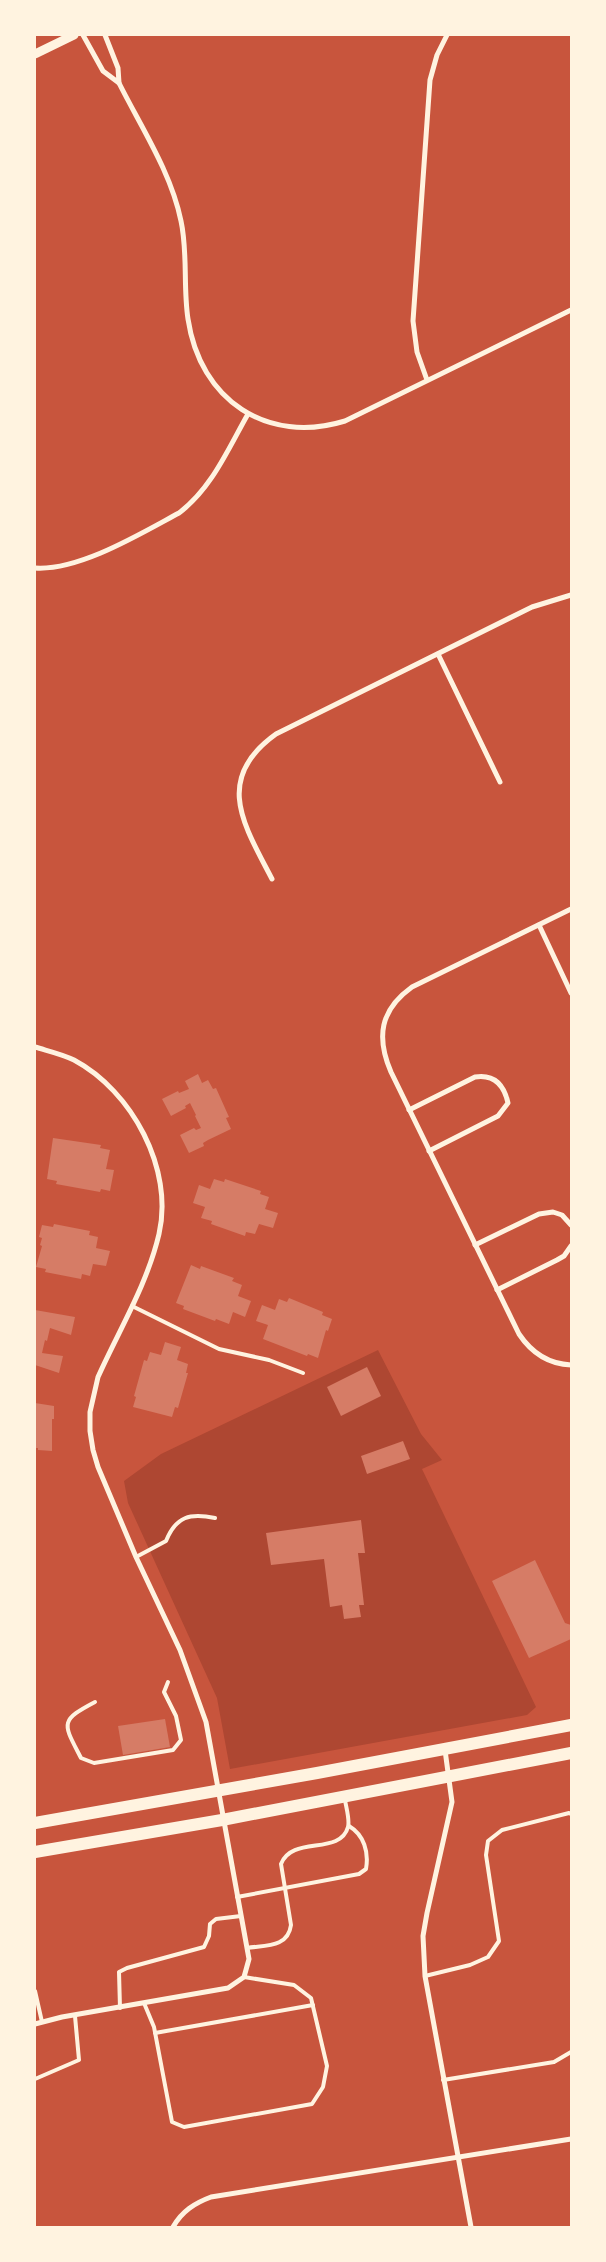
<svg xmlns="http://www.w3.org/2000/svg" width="606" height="2262" font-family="Overpass,sans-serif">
<rect width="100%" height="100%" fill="#c8553d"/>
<path fill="#ae4732" d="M378,1350l43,84 21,26 -20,9 114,238 -9,8 -297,54 -13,-71 -89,-195 -4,-22 37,-27z"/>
<g fill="#d67c66">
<path d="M198,1074l4,9 6,-3 5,9 3,-1 13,29 -3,1 5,11 -23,11 -5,3 1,3 -15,7 -9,-18 14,-7 2,2 5,-2 -6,-12 1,-1 -6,-12 -5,3 1,2 -15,8 -9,-17 16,-8 1,2 10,-4 -4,-8z"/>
<path d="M53,1138l48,7 -1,3 10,2 -4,19 8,1 -4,21 -9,-2 -1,3 -44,-8 1,-3 -10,-2z"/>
<path d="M214,1179l10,3 1,-3 36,12 -1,3 9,3 -4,12 13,4 -5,15 -14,-4 -4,10 -9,-2 -1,4 -34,-12 1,-3 -11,-3 4,-11 -12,-4 6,-18 11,4z"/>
<path d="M54,1224l36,7 -1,4 9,2 -2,11 14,3 -4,15 -13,-2 -3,12 -8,-2 -1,5 -36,-7 1,-3 -10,-2 6,-21 -2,-1 2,-7 -3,-1 3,-12 11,2z"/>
<path d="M191,1265l9,4 1,-3 33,12 -2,3 10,4 -4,11 13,5 -6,16 -12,-5 -4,12 -13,-5 -1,2 -32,-12 1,-3 -8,-3z"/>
<path d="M289,1298l34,14 -1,3 10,4 -4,12 -2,-1 -8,28 -10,-4 -1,2 -44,-17 5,-14 -12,-4 6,-16 13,5 4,-11 8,3z"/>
<path d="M35,1310l40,7 -4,18 -21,-7 -3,13 -2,-1 -3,13 21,3 -4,17 -24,-8z"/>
<path d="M165,1342l16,5 -4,13 11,4 -2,9h2l-10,35 -3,-1 -3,10 -39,-10 3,-10 -2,-1 10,-36 3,1 3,-9 11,3z"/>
<path d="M367,1367l14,29 -40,20 -14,-29z"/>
<path d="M35,1403l19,3v13h-2v32l-14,-1v-2h-3z"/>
<path d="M403,1441l7,18 -43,15 -6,-18z"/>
<path d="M361,1520l4,33h-7l6,52h-5l2,12 -17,2 -2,-14 -12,2 -6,-48 -53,6 -5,-32z"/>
<path d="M535,1560l30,63 6,2v14l-42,19 -37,-77z"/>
<path d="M165,1719l5,28 -47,8 -5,-29z"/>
</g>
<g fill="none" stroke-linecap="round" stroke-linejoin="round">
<g stroke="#fff3e0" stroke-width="4">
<path d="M132,1306l87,43 50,11 34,13"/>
<path d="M136,1557l30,-16c10,-25 24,-28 49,-23"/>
<path d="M95,1702c-36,19 -32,21 -14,56l13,5 79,-13 8,-10 -5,-24 -12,-24 4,-10"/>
<path d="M237,1897l122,-23 7,-5c3,-17 -2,-34 -17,-43"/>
<path d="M247,1948c18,-3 41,0 44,-23l-10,-61c11,-29 59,-8 67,-37 2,-7 -2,-20 -3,-27"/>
<path d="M425,1976l45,-11 18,-8 11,-16 -13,-86 2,-14 14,-11 67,-17 2,1"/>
<path d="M35,1991l7,31"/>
<path d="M144,2003l10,24 18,95 12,5 128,-23 11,-17 4,-21 -16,-68 -17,-13 -50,-8"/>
<path d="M120,2008l-1,-36 8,-4 77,-21 5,-11 1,-12 6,-5 25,-3"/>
<path d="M155,2033l158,-28"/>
<path d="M35,2079l44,-19 -4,-44"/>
<path d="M443,2080l111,-18 17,-10"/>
</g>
<g stroke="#fff3e0" stroke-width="5">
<path d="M83,35l20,36 16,12 -1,-15 -13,-33"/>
<path d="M119,83c22,44 52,89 62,138 7,32 2,66 7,98 12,81 79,126 157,102l226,-111"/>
<path d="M427,380l-10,-28 -4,-31 17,-241 7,-25 10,-20"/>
<path d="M35,568c44,3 105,-34 144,-55 33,-25 49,-64 69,-99"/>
<path d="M438,654l62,128"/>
<path d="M272,879c-28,-54 -59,-100 4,-145l256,-127 39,-12"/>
<path d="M571,909l-159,78c-32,23 -36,50 -21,85l128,262c12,18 29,30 52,31"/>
<path d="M539,925l32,68"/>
<path d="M35,1047c13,4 27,7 39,13 58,31 100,109 85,174 -12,51 -40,96 -61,143l-8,35v19l3,19 5,17 38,90 44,93 26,72 43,237 -5,18 -16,11 -166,29 -27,7"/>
<path d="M409,1110l66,-33c19,-3 29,8 33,26l-10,13 -69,35"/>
<path d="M475,1245l64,-31 14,-2 9,3 9,10"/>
<path d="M497,1290l60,-30 7,-4 7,-10"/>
<path d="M445,1750l7,52 -25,111 -4,23 2,40 46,251"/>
<path d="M173,2227c9,-16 22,-24 38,-30l360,-58"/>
</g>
<path stroke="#fff3e0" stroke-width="9" d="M35,54l39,-19"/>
<g stroke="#fff3e0" stroke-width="12">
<path d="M35,1823l282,-50 254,-48"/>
<path d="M35,1852l187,-32 349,-67"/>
</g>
</g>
<rect width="606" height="2262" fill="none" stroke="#fff3e0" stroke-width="72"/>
</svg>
